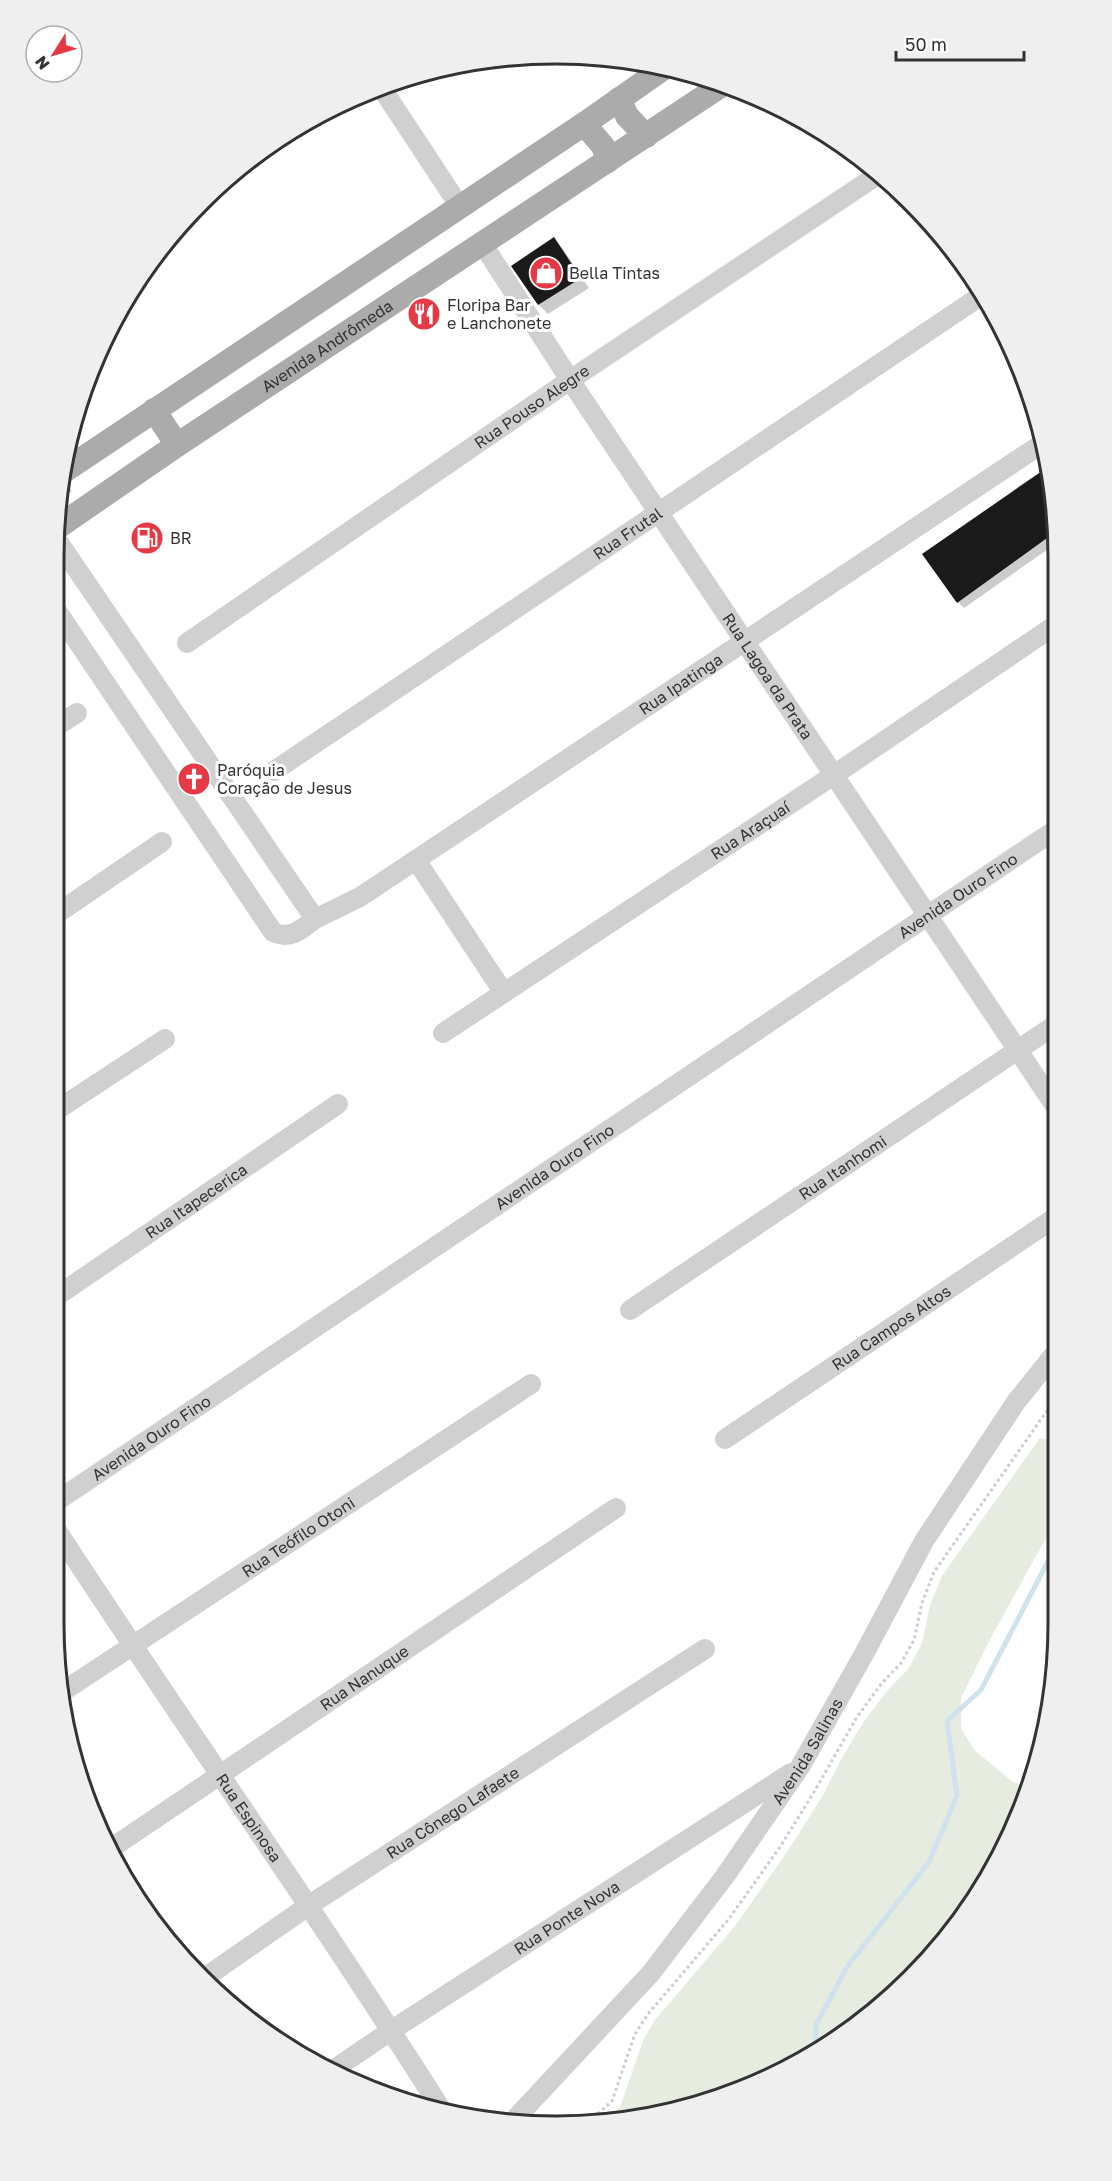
<svg xmlns="http://www.w3.org/2000/svg" width="1112" height="2181" font-family="'Golos Text',sans-serif">
<rect width="100%" height="100%" fill="#fff"/>
<path fill="#e6ecdf" d="M1040,1438l16,4 1,76 -70,127 -26,53v30l13,22 39,32 16,5 -23,60 -95,133 -133,95 -157,48 -19,-1 18,-15 24,-69 11,-18 80,-94 52,-74 35,-55 21,-41 21,-35 25,-32 20,-21 13,-25 8,-38 12,-29z"/>
<g fill="#0003">
<path d="M554,239l9,10 26,39 -41,26 -9,-9 -26,-38z"/>
<path d="M1048,467l6,24v54l-90,63 -6,-6 41,-99 16,-14z"/>
</g>
<g fill="none" stroke-linecap="round" stroke-linejoin="round">
<path stroke="#cfe2ee" stroke-width="5" d="M815,2049l1,-24 31,-58 82,-105 28,-66 -10,-75 34,-31 76,-146"/>
</g>
<g fill="#1a1a1a">
<path d="M554,237l27,41 -43,27 -27,-39z"/>
<path d="M1048,467l6,24v42l-97,70 -35,-49z"/>
</g>
<g fill="none" stroke-linecap="round" stroke-linejoin="round">
<g stroke="#cdcdcd" stroke-width="3" stroke-dasharray="3 3" stroke-linecap="butt">
<path d="M59,499l12,-9"/>
<path d="M589,2122l23,-21 23,-67 13,-20 80,-94 52,-73 34,-55 43,-75 25,-34 19,-20 13,-23 8,-37 12,-31 122,-174"/>
</g>
<g stroke="#d0d0d0" stroke-width="20">
<path d="M381,87l79,120"/>
<path id="s1" d="M482,243l88,137 485,726"/>
<path d="M55,608l218,324c17,8 28,-2 42,-13l-260,-382"/>
<path id="s2" d="M187,643l383,-263 309,-206"/>
<path d="M55,727l22,-14"/>
<path id="s3" d="M274,771l708,-476"/>
<path d="M416,860l88,133"/>
<path d="M55,915l107,-73"/>
<path id="s4" d="M315,919l45,-22 683,-454"/>
<path id="s5" d="M443,1033l391,-258 220,-149"/>
<path d="M54,1112l111,-73"/>
<path id="s6" d="M54,1298l284,-194"/>
<path id="s7" d="M630,1310l425,-285"/>
<path id="s8" d="M725,1439l331,-222"/>
<path id="s9" d="M54,1503l1001,-673"/>
<path id="s10" d="M54,1526c128,197 264,388 389,586"/>
<path id="s11" d="M65,1690l466,-306"/>
<path id="s12" d="M113,1847l503,-339"/>
<path id="s13" d="M203,1979l105,-73 397,-257"/>
<path id="s14" d="M333,2070l59,-40 399,-257"/>
<path id="s15" d="M515,2119l136,-146 74,-97 75,-109 64,-113 60,-113 92,-139 40,-50"/>
</g>
<g stroke="#ababab" stroke-width="24">
<path d="M619,99l8,17 19,20"/>
<path d="M584,124l19,22 5,15"/>
<path d="M154,410l23,35"/>
<path d="M64,471l520,-347 80,-56"/>
<path id="s16" d="M55,529l122,-84 545,-360"/>
</g>
</g>
<defs>
<g id="shop-disc" transform="scale(1.725)"><circle r="9.5" fill="#e63946" stroke="#fff"/><path d="M-5-2.5h2.3a2.7 3.5 0 0 1 5.4 0H5L5.5 6h-11ZM-1.5-2.5h3a1.5 2.3 0 0 0-3 0Z" fill="#fff"/></g>
<g id="restaurant-disc" transform="scale(1.725)"><circle r="9.5" fill="#e63946" stroke="#fff"/><path d="M-5-6h1v4h1v-4h1v4h1v-4h1v5L-1.5 .5V6h-2V.5L-5-1ZM5-6V6H3V1.5H1.5Q1.5-4 5-6Z" fill="#fff"/></g>
<g id="fuel-disc" transform="scale(1.725)"><circle r="9.5" fill="#e63946" stroke="#fff"/><path d="M-5.5-6h7V0h2V4h1.3V-2.5L3-4.5l.8-.8L6-3V5H2.5V1h-1V6h-7ZM-4.2-4.7v3.2H.2V-4.7Z" fill="#fff"/></g>
<g id="church-disc" transform="scale(1.725)"><circle r="9.5" fill="#e63946" stroke="#fff"/><path d="M-1.2-6h2.4v3.5h3.3v2.4h-3.3V6h-2.4V-.1h-3.3v-2.4h3.3Z" fill="#fff"/></g>
</defs>
<g fill-rule="evenodd">
<use href="#shop-disc" x="546" y="273"/>
<use href="#restaurant-disc" x="424" y="314"/>
<use href="#fuel-disc" x="147" y="538"/>
<use href="#church-disc" x="194" y="779"/>
</g>
<g text-anchor="middle" dominant-baseline="central" stroke-width="6" stroke-linejoin="round" paint-order="stroke">
<g font-size="16" fill="#333" stroke="#fff" text-anchor="start">
<text x="569" y="273">Bella Tintas</text>
<text x="447" y="305">Floripa Bar<tspan x="447" dy="18">e Lanchonete</tspan></text>
<text x="170" y="538">BR</text>
<text x="217" y="770">Paróquia<tspan x="217" dy="18">Coração de Jesus</tspan></text>
</g>
<g font-size="16" fill="#333" stroke="#fff">
<text stroke="none"><textPath href="#s16" startOffset="328">Avenida Andrômeda</textPath></text>
<text stroke="none"><textPath href="#s2" startOffset="418">Rua Pouso Alegre</textPath></text>
<text stroke="none"><textPath href="#s3" startOffset="426">Rua Frutal</textPath></text>
<text stroke="none"><textPath href="#s1" startOffset="519">Rua Lagoa da Prata</textPath></text>
<text stroke="none"><textPath href="#s4" startOffset="435">Rua Ipatinga</textPath></text>
<text stroke="none"><textPath href="#s5" startOffset="368">Rua Araçuaí</textPath></text>
<text stroke="none"><textPath href="#s9" startOffset="1089">Avenida Ouro Fino</textPath></text>
<text stroke="none"><textPath href="#s9" startOffset="603">Avenida Ouro Fino</textPath></text>
<text stroke="none"><textPath href="#s7" startOffset="256">Rua Itanhomi</textPath></text>
<text stroke="none"><textPath href="#s6" startOffset="172">Rua Itapecerica</textPath></text>
<text stroke="none"><textPath href="#s8" startOffset="200">Rua Campos Altos</textPath></text>
<text stroke="none"><textPath href="#s9" startOffset="117">Avenida Ouro Fino</textPath></text>
<text stroke="none"><textPath href="#s11" startOffset="279">Rua Teófilo Otoni</textPath></text>
<text stroke="none"><textPath href="#s12" startOffset="303">Rua Nanuque</textPath></text>
<text stroke="none"><textPath href="#s15" startOffset="471">Avenida Salinas</textPath></text>
<text stroke="none"><textPath href="#s13" startOffset="300">Rua Cônego Lafaete</textPath></text>
<text stroke="none"><textPath href="#s10" startOffset="351">Rua Espinosa</textPath></text>
<text stroke="none"><textPath href="#s14" startOffset="279">Rua Ponte Nova</textPath></text>
</g>
</g>
<path d="M0 0H1112V2181H0ZM556 64H556A492 492 0 0 1 1048 556V1624A492 492 0 0 1 556 2116H556A492 492 0 0 1 64 1624V556A492 492 0 0 1 556 64Z" fill="#efefef" fill-rule="evenodd"/>
<path fill="none" stroke="#333" stroke-width="3" d="M556 64H556A492 492 0 0 1 1048 556V1624A492 492 0 0 1 556 2116H556A492 492 0 0 1 64 1624V556A492 492 0 0 1 556 64Z"/>
<g transform="translate(54 54) rotate(233)"><circle r="28" fill="#ffffff" stroke="#adadad" stroke-width="1.5"/>
<path d="M0-4.5L10 22L0 15L-10 22Z" fill="#e63946"/>
<text y="-9" font-size="16" font-weight="bold" text-anchor="middle" fill="#333333">N</text>
</g>
<path d="M896 51v9h128v-9" fill="none" stroke="#333333" stroke-width="3"/>
<text x="905" y="51" font-size="18" fill="#333333" stroke="#ffffff" stroke-width="4.5" paint-order="stroke">50 m</text>
</svg>
